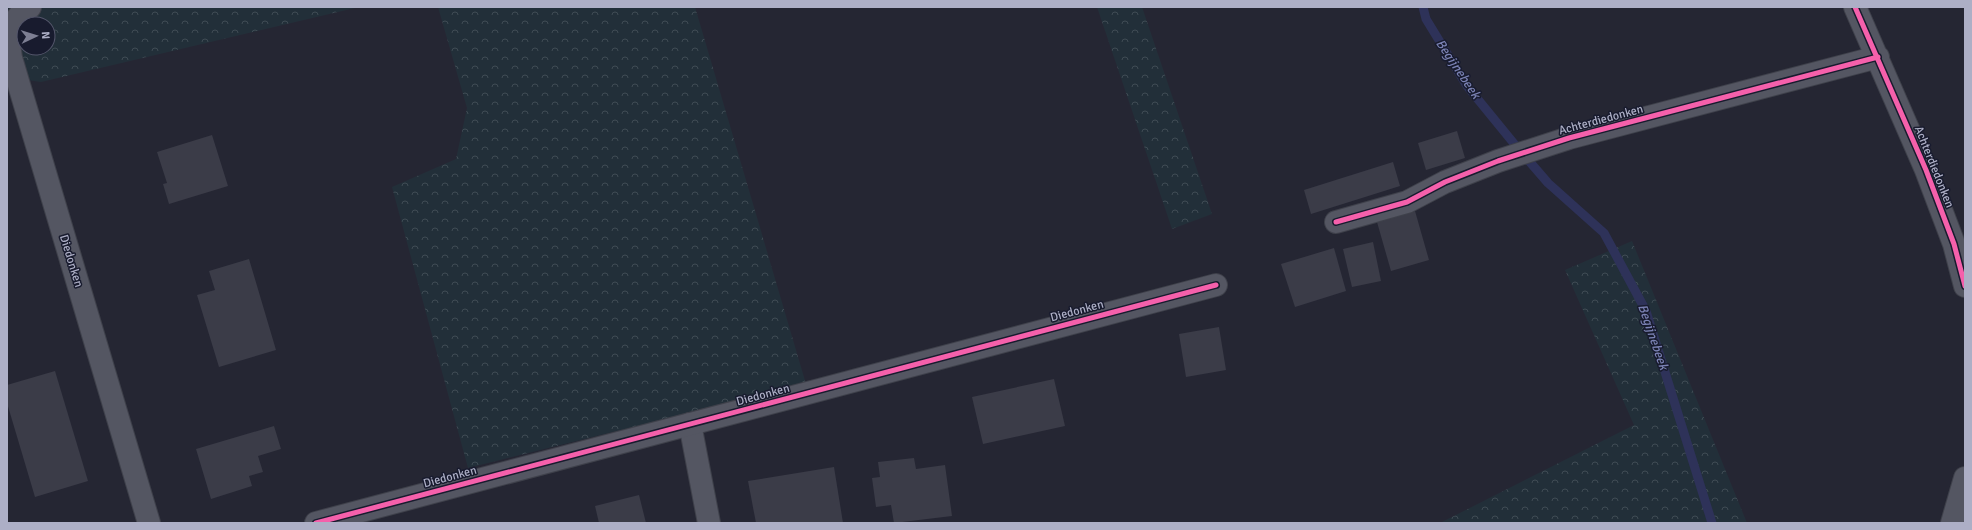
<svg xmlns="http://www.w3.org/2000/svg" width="1972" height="530" font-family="Signika,sans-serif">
<defs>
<pattern id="forest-crowns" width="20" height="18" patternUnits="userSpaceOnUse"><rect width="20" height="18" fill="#222f39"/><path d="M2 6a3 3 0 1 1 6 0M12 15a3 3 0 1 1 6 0" fill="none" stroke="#3f4b54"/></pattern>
</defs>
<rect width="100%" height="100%" fill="#252633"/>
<g fill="url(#forest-crowns)" fill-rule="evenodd">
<path d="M7,7h352l-318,75 -34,-5zM24,24h24v24h-24z"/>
<path d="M438,7h257l111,377 -338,84 -76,-281 64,-28 11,-51z"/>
<path d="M1097,7h45l70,207 -40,15z"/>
<path d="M1632,241l115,282h-307l194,-98 -69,-155z"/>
</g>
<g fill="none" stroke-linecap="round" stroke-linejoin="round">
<g stroke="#2e3259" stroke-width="9">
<path d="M1423,7l3,12 41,67 49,60"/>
<path d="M1529,161l19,22 56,50 42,78 66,212"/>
</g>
</g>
<g fill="#3b3c48">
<path d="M1457,131l8,27 -39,12 -8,-27z"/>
<path d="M212,135l16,51 -59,18 -6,-20 4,-1 -10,-31z"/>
<path d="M1393,162l7,24 -89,28 -7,-24z"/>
<path d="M1415,211l14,49 -38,11 -14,-49z"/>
<path d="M1373,242l8,39 -29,6 -9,-38z"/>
<path d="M1334,248l12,43 -51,16 -14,-43z"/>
<path d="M249,259l27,91 -57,17 -22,-72 18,-5 -6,-19z"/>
<path d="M1219,327l7,43 -40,7 -7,-43z"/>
<path d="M55,371l33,110 -53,16 -28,-94v-18z"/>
<path d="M1054,379l11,47 -82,18 -11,-47z"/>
<path d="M274,426l7,23 -23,7 5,16 -14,4 3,10 -41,13 -15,-50z"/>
<path d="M914,458l2,11 29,-4 7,51 -58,7 -3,-18 -15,2 -4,-29 8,-1 -2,-15z"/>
<path d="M834,467l9,56h-87l-8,-42z"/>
<path d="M639,495l7,28h-47l-4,-17z"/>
</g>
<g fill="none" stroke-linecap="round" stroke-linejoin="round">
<g stroke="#3f414b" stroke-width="24">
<g id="street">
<path d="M30,7l-7,4 -16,19 4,28 138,465"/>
<path d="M1855,7l71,163 28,74 11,42"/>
<path d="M1336,222l71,-20 38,-20 53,-21 71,-23 309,-81"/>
<path d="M690,424l19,99"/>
<path d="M316,523l900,-238"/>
<path d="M1952,523l13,-45"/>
</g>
</g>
<use href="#street" stroke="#545662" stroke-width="22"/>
<g stroke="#181b2e" stroke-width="8">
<g id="cycleway">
<path d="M1855,7l71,163 28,74 11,42"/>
<path d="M1336,222l71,-20 38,-20 53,-21 71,-23 309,-81"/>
<path d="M316,523l900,-238"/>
</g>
</g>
<use href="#cycleway" stroke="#f560ab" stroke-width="5"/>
</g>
<g text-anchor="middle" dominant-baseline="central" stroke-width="3" stroke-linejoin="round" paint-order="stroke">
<g font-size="12" fill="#adafc6" stroke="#181b2e">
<text transform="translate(1601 120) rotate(-15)">Achterdiedonken</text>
<text transform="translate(1934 167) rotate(68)">Achterdiedonken</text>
<text transform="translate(71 261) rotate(73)">Diedonken</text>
<text transform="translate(1077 311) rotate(-15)">Diedonken</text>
<text transform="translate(763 395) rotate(-15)">Diedonken</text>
<text transform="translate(450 477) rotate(-15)">Diedonken</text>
</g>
<g font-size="13" font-style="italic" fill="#7b82b4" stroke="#181b2e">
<text transform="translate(1458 69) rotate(56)">Begijnebeek</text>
<text transform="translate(1653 337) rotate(71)">Begijnebeek</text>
</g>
</g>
<rect width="1972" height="530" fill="none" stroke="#adafc6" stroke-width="16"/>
<g transform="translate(36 36) rotate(86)"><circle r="19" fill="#181b2e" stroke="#54566b"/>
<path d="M0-3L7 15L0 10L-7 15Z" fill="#7d7f93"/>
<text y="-6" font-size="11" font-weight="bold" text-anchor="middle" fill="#adafc6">N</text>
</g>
</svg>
